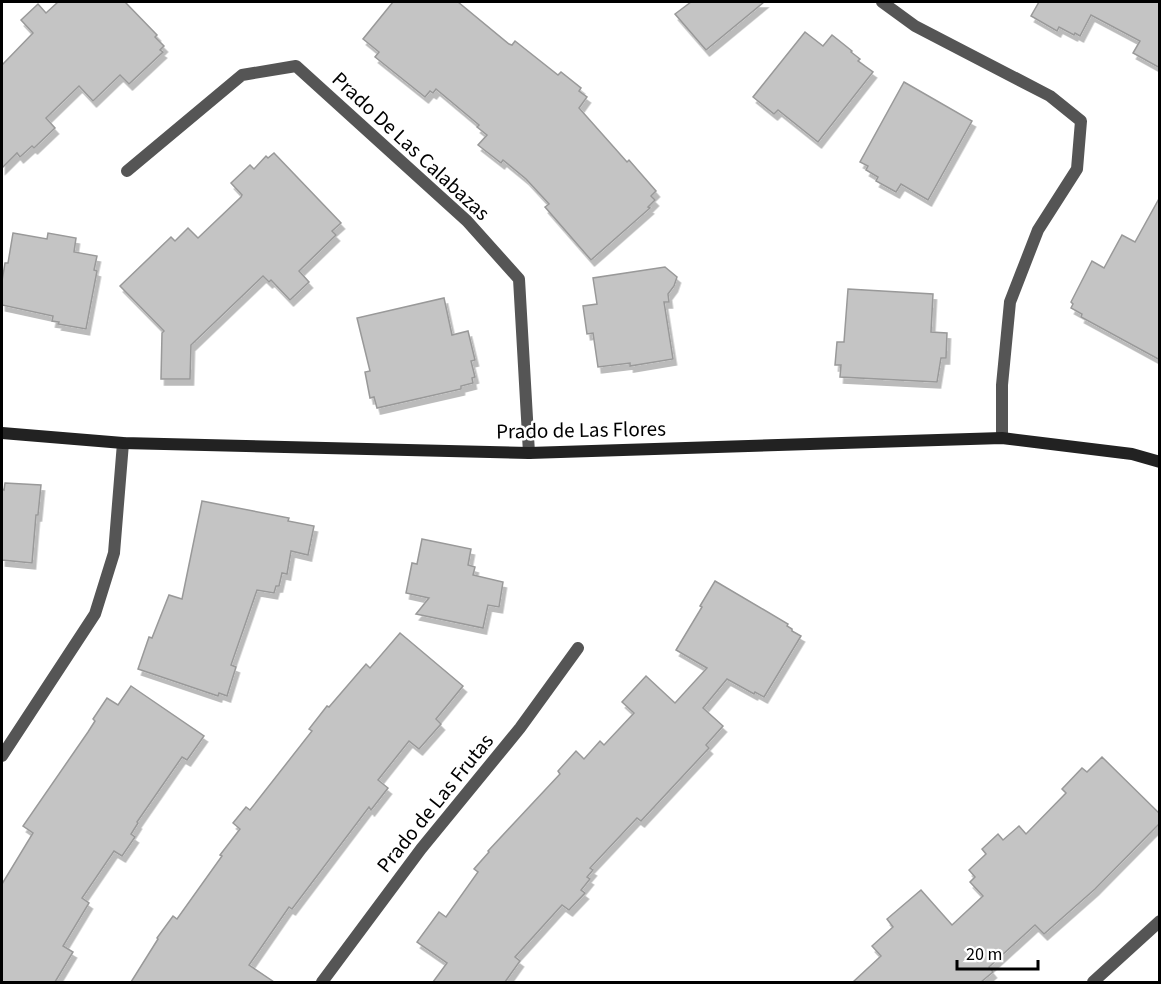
<svg xmlns="http://www.w3.org/2000/svg" width="1161" height="984" font-family="'Source Sans 3',sans-serif">
<defs>
<filter id="shadow"><feDropShadow dx="3.5" dy="6" stdDeviation="0" flood-color="#0004"/></filter>
</defs>
<rect width="100%" height="100%" fill="#fff"/>
<g fill="#c4c4c4" stroke="#999" stroke-width="1.5" filter="url(#shadow)">
<path d="M58,2h67l32,33 -2,2 9,9 -4,4 3,2 -34,32 -9,-9 -27,26 -14,-15 -33,32 9,10 -21,20 -2,-2 -12,11 -3,-4 -15,15v-103l31,-32 -12,-13 17,-16 8,9z"/>
<path d="M393,2h65l51,42 3,1 3,-4 43,34 3,-3 20,16 -2,3 8,6 -8,11 48,54 2,-2 27,31 -5,5 4,4 -7,7 2,1 -59,52 -46,-53 4,-3 -23,-25 -23,-19 -2,3 -23,-18 9,-10 -10,-8 2,-2 -43,-36 -3,4 -3,-2 -5,6 -50,-40 4,-5 -16,-13z"/>
<path d="M691,2h73l-58,48 -31,-36z"/>
<path d="M1039,2h121v66l-27,-15 7,-12 -49,-26 -11,21 -5,-3 -1,2 -15,-8 -2,4 -26,-15z"/>
<path d="M805,32l18,14 9,-11 20,16 -1,1 9,7 -2,2 15,11 -55,70 -40,-32 -4,4 -21,-17z"/>
<path d="M904,82l68,39 -44,79 -27,-16 -5,8 -20,-11 2,-4 -12,-7 2,-4 -8,-4z"/>
<path d="M274,153l67,70 -9,8 4,4 -37,36 10,11 -19,18 -19,-20 -2,2 -6,-6 -72,69 -1,34h-29l1,-46 2,-2 -44,-45 51,-49 4,4 13,-13 10,10 43,-41 1,-2 -11,-12 19,-18 4,4 12,-13 2,2z"/>
<path d="M1160,197v163l-79,-43 1,-3 -11,-6 2,-4 -2,-2 21,-41 12,7 18,-33 13,7z"/>
<path d="M13,233l34,6 1,-6 28,5 -2,14 23,4 -3,14 3,1 -11,58 -28,-5 1,-2 -7,-1 1,-5 -51,-11v-24l3,-18h3z"/>
<path d="M665,267l12,10 -3,9 -6,8 1,8h-5l9,57 -43,7v-3l-32,4 -5,-34 -6,1 -4,-28 14,-2 -4,-26z"/>
<path d="M848,289l85,5 -2,38 16,1 -1,25h-5l-4,24 -97,-5 1,-12h-6l2,-23h7z"/>
<path d="M444,298l8,37 16,-4 7,29 -4,1 4,16 -3,1 1,5 -12,3v3l-84,19 -3,-11 -4,1 -5,-26 5,-1 -13,-53z"/>
<path d="M5,483l36,2 -3,30h-2l-4,48 -30,-3v-71l2,1z"/>
<path d="M202,501l87,17 -1,3 26,5 -6,29 -17,-4 -4,23 -5,-1 -3,13h-3l-2,7 -17,-3 -26,75 5,2 -9,29 -8,-3 -1,3 -80,-27 11,-32 3,1 17,-43 13,4z"/>
<path d="M422,539l49,10 -3,16 7,2 -2,8 30,7 -4,25 -11,-2 -5,23 -67,-14 13,-16 -23,-5 6,-30 5,1z"/>
<path d="M715,581l73,43 -1,2 5,3v2l9,5 -37,61 -9,-5 -1,2 -27,-15 -24,29 20,18 -17,19 3,3 -68,73 -4,-3 -47,50 3,2 -6,7 3,2 -9,11 4,3 -16,17 -7,-5 -47,52 5,4 -15,21h-72l14,-19 -30,-21 22,-30 7,5 32,-45 -4,-3 15,-17 -1,-1 72,-77 -2,-3 18,-20 8,8 16,-18 4,4 30,-32 -12,-11 24,-26 29,27 32,-35 -31,-18 26,-43 -2,-1z"/>
<path d="M400,633l63,53 -27,33 5,5 -22,25 -10,-8 -31,39 10,8 -17,22 -2,-3 -77,102 -3,-2 -40,58 25,17h-143l27,-43 -1,-1 16,-22 4,3 45,-63 -2,-1 20,-26 -7,-6 13,-16 4,3 62,-79 -3,-2 18,-23 2,1 37,-43 4,4z"/>
<path d="M131,686l73,50 -17,24 -5,-3 -45,65 1,1 -7,11 4,3 -13,19 -8,-5 -32,47 7,5 -26,43 10,6 -18,30h-53v-98l31,-51 -10,-7 65,-94 7,-11 -2,-2 14,-21 11,7z"/>
<path d="M1102,757l58,57v9l-65,66 -51,45 -9,-9 -46,42 4,5 -12,10h-128l28,-26 -9,-10 21,-19 -6,-8 34,-29 31,35 31,-29 -13,-14 5,-5 -6,-7 17,-16 -4,-5 16,-15 5,6 16,-14 7,8 40,-41 -4,-4 20,-21 5,4z"/>
</g>
<g fill="none" stroke-linecap="round" stroke-linejoin="round">
<g stroke="#555" stroke-width="12">
<path d="M882,2l33,24 135,70 31,25 -4,48 -39,61 -28,72 -8,83v53"/>
<path d="M127,171l115,-96 54,-9 171,155 52,58 10,174"/>
<path d="M2,756l93,-142 19,-61 9,-110"/>
<path d="M322,982l99,-133 99,-121 58,-80"/>
<path d="M1093,982l67,-61"/>
</g>
<path stroke="#222" stroke-width="12" d="M2,433l121,10 406,10 473,-15 130,16 28,8"/>
</g>
<g text-anchor="middle" dominant-baseline="central" stroke-width="5" stroke-linejoin="round" paint-order="stroke">
<g font-size="21" fill="#000" stroke="#fff">
<text transform="translate(411 146) rotate(43)">Prado De Las Calabazas</text>
<text transform="translate(581 430) rotate(-1)">Prado de Las Flores</text>
<text transform="translate(435 803) rotate(-51)">Prado de Las Frutas</text>
</g>
</g>
<rect width="1161" height="984" fill="none" stroke="#000000" stroke-width="6"/>
<path d="M957 960v9h81v-9" fill="none" stroke="#000000" stroke-width="3"/>
<text x="966" y="960" font-size="18" fill="#000000" stroke="#ffffff" stroke-width="4.5" paint-order="stroke">20 m</text>
</svg>
